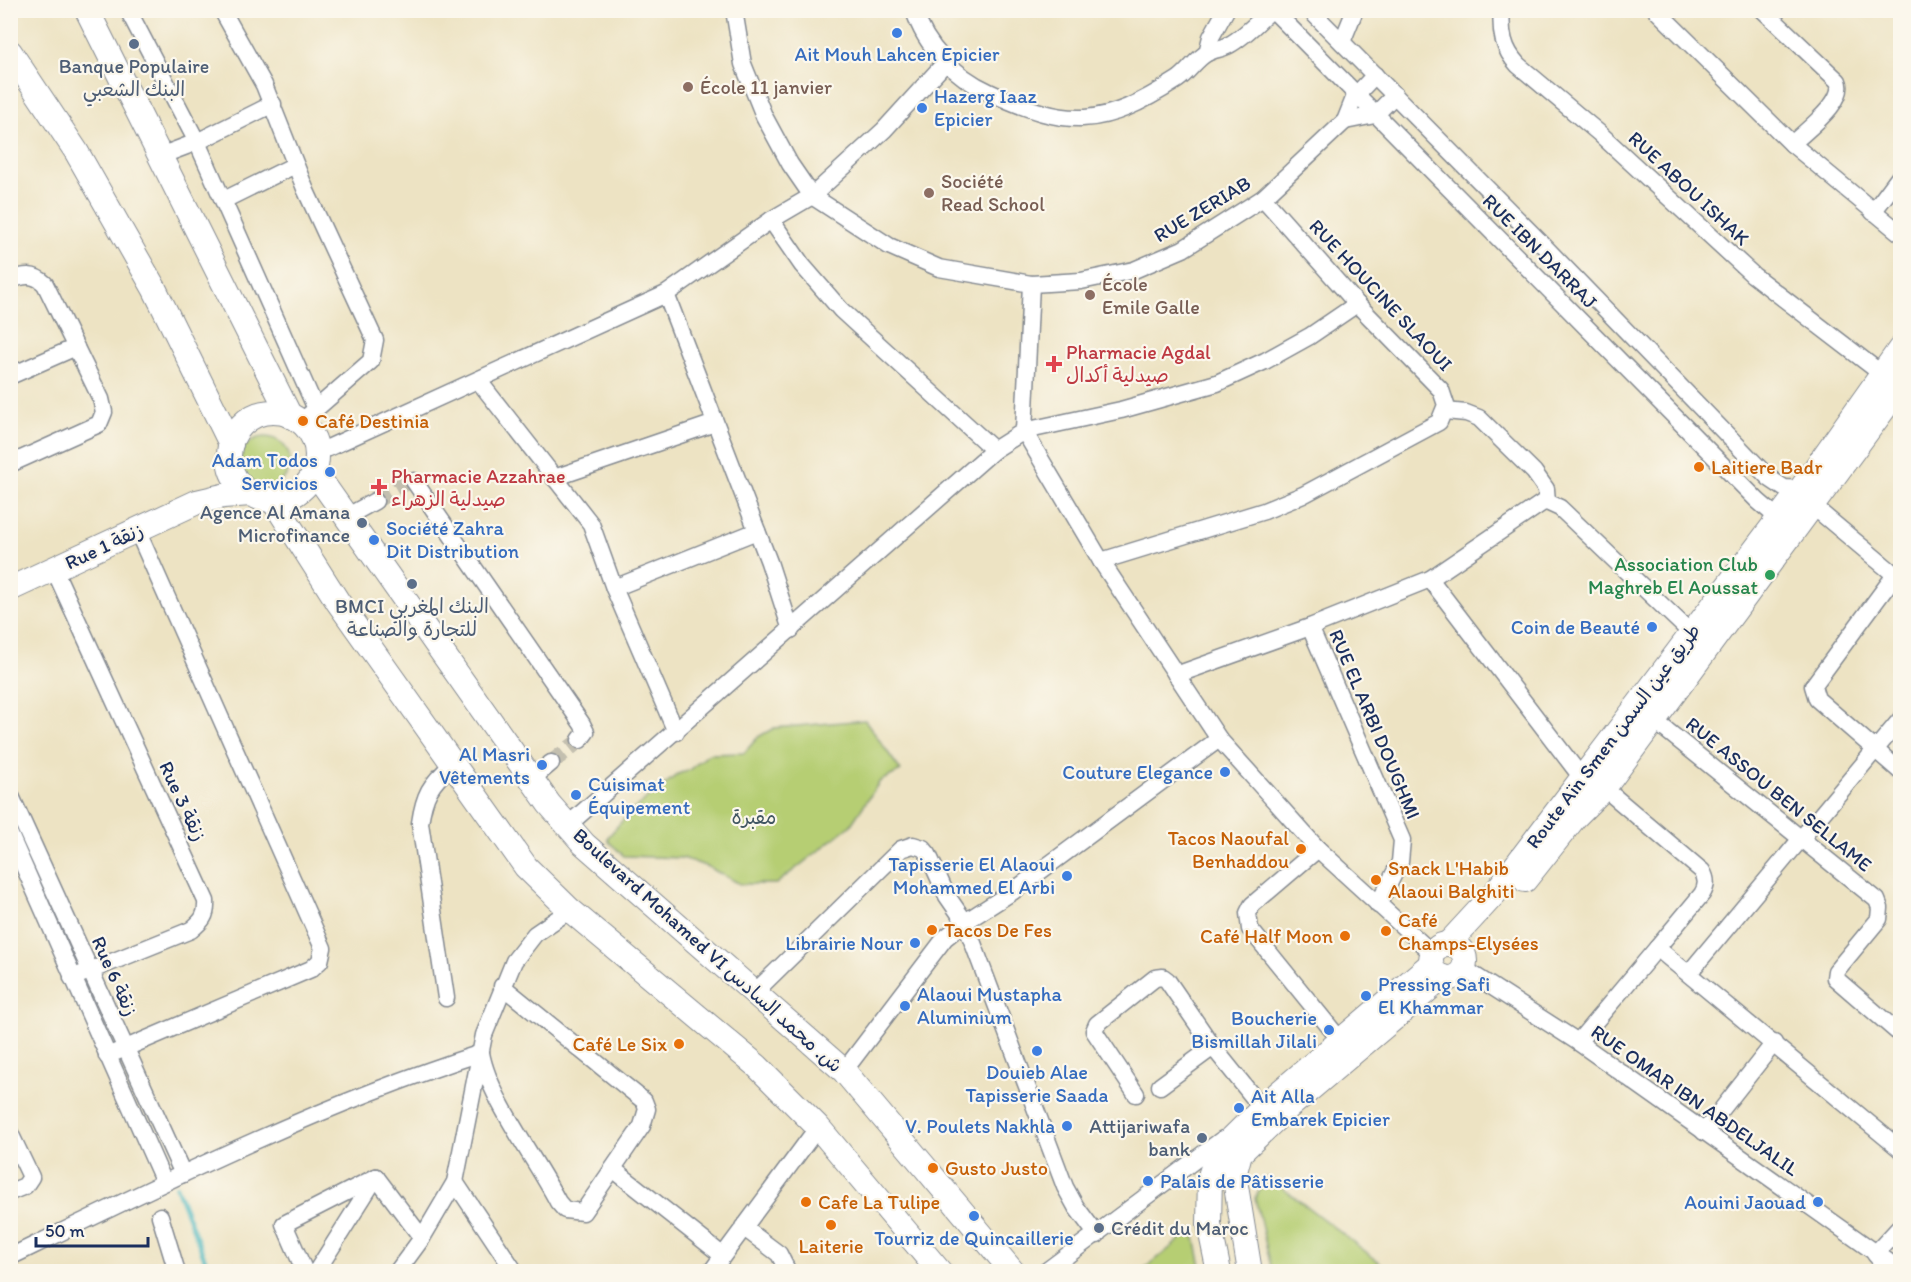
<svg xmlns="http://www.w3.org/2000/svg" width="1911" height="1282" font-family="Itim,'Playpen Sans Arabic',sans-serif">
<rect width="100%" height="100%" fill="#fbf7ec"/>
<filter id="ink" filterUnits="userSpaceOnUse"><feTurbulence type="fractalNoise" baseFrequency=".0167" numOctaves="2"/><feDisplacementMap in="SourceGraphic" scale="12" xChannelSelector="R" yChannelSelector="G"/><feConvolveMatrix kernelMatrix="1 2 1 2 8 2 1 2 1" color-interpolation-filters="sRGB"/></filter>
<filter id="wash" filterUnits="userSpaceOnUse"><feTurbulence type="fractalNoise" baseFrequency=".008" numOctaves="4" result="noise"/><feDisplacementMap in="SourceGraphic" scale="24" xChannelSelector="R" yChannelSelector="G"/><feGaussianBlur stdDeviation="1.35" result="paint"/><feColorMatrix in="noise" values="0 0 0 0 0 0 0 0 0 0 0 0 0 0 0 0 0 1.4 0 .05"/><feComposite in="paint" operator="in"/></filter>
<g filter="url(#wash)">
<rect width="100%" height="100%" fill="#ede3c3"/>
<g fill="#b6ce73" stroke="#687e68" stroke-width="1.5">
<circle cx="265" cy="462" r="25"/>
<path d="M865,720l36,51 -21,10 -30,45 -74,58h-36l-32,-17 -25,-9 -59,-2 -16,-15v-4l21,-24 49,-39 11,-4 20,-16 35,-1 14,-16 16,-9z"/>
<path d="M1268,1177l123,94h-119l-17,-73z"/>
<path d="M1193,1229l9,42h-60z"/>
</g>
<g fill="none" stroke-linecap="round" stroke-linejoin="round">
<path stroke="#46b6bd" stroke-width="4.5" d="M176,1186l34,86"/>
</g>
</g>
<g filter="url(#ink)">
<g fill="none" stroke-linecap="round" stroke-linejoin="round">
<g stroke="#c3bfaf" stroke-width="16" stroke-dasharray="16 8" stroke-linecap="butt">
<path d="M375,501l32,-19 7,-1"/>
<path d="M551,763l29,-23"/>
</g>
<g stroke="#848990" stroke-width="19">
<g id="street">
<path d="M128,10l69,132 119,267"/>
<path d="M222,10l42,75 42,106 69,149 -4,21 -70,61"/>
<path d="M734,10l9,54 21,52 26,48 22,32 77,50 50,22 92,16 50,-3 53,-11 49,-21 80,-51 82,-77 10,-25 20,-21"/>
<path d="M914,10c11,37 42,67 75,82 80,37 113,36 188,-12 11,-7 19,-21 30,-27 7,-4 15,-4 22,-8 15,-8 29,-23 42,-35"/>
<path d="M1273,10l485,491 21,18"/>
<path d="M1310,10l229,231 230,237 15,10 17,1"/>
<path d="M1502,10c-2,22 1,39 16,55l81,68 154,142 129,99"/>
<path d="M1656,10l136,134 108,89"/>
<path d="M1763,10l75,71c9,20 -32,49 -46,63"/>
<path d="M1342,42l13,-32"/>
<path d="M1207,53l4,-16 15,-27"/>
<path d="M1345,121l30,-6 20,-20"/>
<path d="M160,156l37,-14 76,-38"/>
<path d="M224,200l71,-35"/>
<path d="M1873,212l27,-36"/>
<path d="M771,220l31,45 39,45 153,140"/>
<path d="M10,280c14,-5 24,-7 35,4l56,115 3,13 -5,12 -89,40"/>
<path d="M1031,284l-7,147 77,130 118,178 99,110 114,104"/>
<path d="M666,294l103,268 22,68"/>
<path d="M10,376l66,-29"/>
<path d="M478,380l113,144 23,64 62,144"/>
<path d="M1445,411l21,2 13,5 55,54 12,17 1,13"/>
<path d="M317,453l349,-159 105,-74 41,-24 72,-66 61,-67"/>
<path d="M554,478l161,-55"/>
<path d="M414,481l168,243 4,8 -6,8"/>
<path d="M1814,507l86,72"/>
<path d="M346,517l29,-16"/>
<path d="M1101,561l163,-50 39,-16 136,-73 7,-17 -5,-15 -84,-86 -94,-106"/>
<path d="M54,569l152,332c1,15 -4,20 -15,29l-119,48"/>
<path d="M1895,575l-82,111 4,13 83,72"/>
<path d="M1430,579l152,199"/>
<path d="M614,588l143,-57"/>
<path d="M1310,627l92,213 -2,22 -22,43"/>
<path d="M1176,675l134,-48 120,-48 112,-76 5,-1 13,6 132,126"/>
<path d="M1655,721l222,179 3,8 -1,11 -43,52 -1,7 65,56"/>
<path d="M532,779l19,-16"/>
<path d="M1604,788l98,83c5,8 5,15 0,23l-45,54"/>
<path d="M10,794l173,380"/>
<path d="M568,825l426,-375 30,-19 97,-21 96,-27 48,-22 45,-25 47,-32"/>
<path d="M10,835l154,347"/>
<path d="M1318,849l-66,56 -4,8 2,16 91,112"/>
<path d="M1463,968l115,74 322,228"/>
<path d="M1689,973l211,-253"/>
<path d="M754,993l147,-144 12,-4 10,3 5,6 19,42 18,26 100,265 11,20 21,28"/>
<path d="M446,998l-26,-175c4,-28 10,-39 32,-58"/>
<path d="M1578,1042l79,-94 243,201"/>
<path d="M107,1056l204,-87 9,-8 3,-13 -186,-418"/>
<path d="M844,1071l101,-133 20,-16 47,-30 207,-153"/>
<path d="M1160,1086l53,-39 49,61"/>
<path d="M1136,1094l-42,-63 3,-7 58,-46 8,-1 4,3 46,67"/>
<path d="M1704,1132l70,-89"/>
<path d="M10,1133l21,44 -6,9 -15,6"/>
<path d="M613,1169l109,86"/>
<path d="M376,1177l46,61"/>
<path d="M455,1182l60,90"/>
<path d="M160,1216l17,56"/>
<path d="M743,1227l36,27 9,18"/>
<path d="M10,1257c154,-75 309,-152 471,-204 8,45 55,106 77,149l7,8 18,2 59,-86 5,-17 -3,-8 -142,-115"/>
<path d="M1882,1262l-7,-8 25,-27"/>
<path d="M305,1272l-21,-48 92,-47"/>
<path d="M316,1272l60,-95"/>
<path d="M397,1272l25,-34 33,-56 29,-147 30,-74 21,-27 35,-24"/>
<path d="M711,1272l107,-145"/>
<path d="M1045,1272l178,-133"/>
</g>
</g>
<g stroke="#848990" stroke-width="26">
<g id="secondary">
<path d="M87,10l203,406"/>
<path d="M10,52l66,99 78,137 77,156"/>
<circle cx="273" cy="456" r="44"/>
<path d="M314,471l235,333 35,40 260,227 169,201"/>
<path d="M273,500l65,102 188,265 44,43 187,156 61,61 122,145"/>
<path d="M10,589l187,-87 26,-6 28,-2"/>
<path d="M1525,880l50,-63 29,-29 296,-401"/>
<path d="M1448,944l47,-51 139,-183 167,-221 99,-140"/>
<circle cx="1448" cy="961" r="17"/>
<path d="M1219,1272l-10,-48 1,-48 8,-24 55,-54 158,-134"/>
<path d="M1250,1272l-14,-86 -1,-14 5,-19 44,-42 159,-134"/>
</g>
</g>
<use href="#street" stroke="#fff" stroke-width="16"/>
<use href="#secondary" stroke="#fff" stroke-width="24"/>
</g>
</g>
<g fill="#3f7fe0" stroke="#fbf7ec" stroke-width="2">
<circle cx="897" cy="33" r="6"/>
<circle cx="922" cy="108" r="6"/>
<circle cx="330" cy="472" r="6"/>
<circle cx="374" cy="540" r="6"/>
<circle cx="1652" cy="627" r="6"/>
<circle cx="542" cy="765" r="6"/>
<circle cx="1225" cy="772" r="6"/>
<circle cx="576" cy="795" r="6"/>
<circle cx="1067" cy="876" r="6"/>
<circle cx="915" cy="943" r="6"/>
<circle cx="1366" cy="996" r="6"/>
<circle cx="905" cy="1006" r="6"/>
<circle cx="1329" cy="1030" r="6"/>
<circle cx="1037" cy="1051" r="6"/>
<circle cx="1239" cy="1108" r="6"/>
<circle cx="1067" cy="1126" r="6"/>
<circle cx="1148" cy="1181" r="6"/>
<circle cx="1818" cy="1202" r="6"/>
<circle cx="974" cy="1216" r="6"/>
</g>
<g fill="#5c6f8a" stroke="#fbf7ec" stroke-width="2">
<circle cx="134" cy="44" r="6"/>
<circle cx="362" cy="523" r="6"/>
<circle cx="412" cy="584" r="6"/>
<circle cx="1202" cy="1138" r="6"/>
<circle cx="1099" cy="1228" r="6"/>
</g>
<g fill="#8d6e63" stroke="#fbf7ec" stroke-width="2">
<circle cx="688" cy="87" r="6"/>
<circle cx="929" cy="193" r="6"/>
<circle cx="1090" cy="295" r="6"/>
</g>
<g fill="#e0444e" stroke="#fbf7ec" stroke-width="2">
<path d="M1051 355h6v6h6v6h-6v6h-6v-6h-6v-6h6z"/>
<path d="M376 478h6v6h6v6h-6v6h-6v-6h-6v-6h6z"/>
</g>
<g fill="#e8710a" stroke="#fbf7ec" stroke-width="2">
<circle cx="303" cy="421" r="6"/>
<circle cx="1699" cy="467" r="6"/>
<circle cx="1301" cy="849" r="6"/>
<circle cx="1376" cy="880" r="6"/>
<circle cx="932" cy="930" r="6"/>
<circle cx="1386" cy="931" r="6"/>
<circle cx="1345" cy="936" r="6"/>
<circle cx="679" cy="1044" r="6"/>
<circle cx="933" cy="1168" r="6"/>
<circle cx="806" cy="1202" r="6"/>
<circle cx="831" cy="1225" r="6"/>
</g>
<circle fill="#2e9e5b" stroke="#fbf7ec" stroke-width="2" cx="1770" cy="575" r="6"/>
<g text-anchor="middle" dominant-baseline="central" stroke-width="4.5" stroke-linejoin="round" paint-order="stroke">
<g font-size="20" fill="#366cbe" stroke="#fbf7ec" text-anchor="end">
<text x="897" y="54" text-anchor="middle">Ait Mouh Lahcen Epicier</text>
<text x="934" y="96" text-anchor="start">Hazerg Iaaz<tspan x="934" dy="23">Epicier</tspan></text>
<text x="318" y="460">Adam Todos<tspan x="318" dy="23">Servicios</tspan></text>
<text x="386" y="528" text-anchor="start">Société Zahra<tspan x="386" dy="23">Dit Distribution</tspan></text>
<text x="1640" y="627">Coin de Beauté</text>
<text x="530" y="754">Al Masri<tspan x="530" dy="23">Vêtements</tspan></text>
<text x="1213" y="772">Couture Elegance</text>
<text x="588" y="784" text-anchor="start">Cuisimat<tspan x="588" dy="23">Équipement</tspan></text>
<text x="1055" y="864">Tapisserie El Alaoui<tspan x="1055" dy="23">Mohammed El Arbi</tspan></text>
<text x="903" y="943">Librairie Nour</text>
<text x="1378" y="984" text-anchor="start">Pressing Safi<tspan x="1378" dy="23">El Khammar</tspan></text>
<text x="917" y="994" text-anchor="start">Alaoui Mustapha<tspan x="917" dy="23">Aluminium</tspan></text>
<text x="1317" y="1018">Boucherie<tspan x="1317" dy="23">Bismillah Jilali</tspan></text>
<text x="1037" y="1072" text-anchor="middle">Douieb Alae<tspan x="1037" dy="23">Tapisserie Saada</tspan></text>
<text x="1251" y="1096" text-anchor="start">Ait Alla<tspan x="1251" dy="23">Embarek Epicier</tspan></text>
<text x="1055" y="1126">V. Poulets Nakhla</text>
<text x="1160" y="1181" text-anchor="start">Palais de Pâtisserie</text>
<text x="1806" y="1202">Aouini Jaouad</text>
<text x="974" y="1238" text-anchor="middle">Tourriz de Quincaillerie</text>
</g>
<g font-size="20" fill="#4e5e75" stroke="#fbf7ec">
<text x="134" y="66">Banque Populaire<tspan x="134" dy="23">البنك الشعبي</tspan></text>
<text x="350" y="512" text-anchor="end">Agence Al Amana<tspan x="350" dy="23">Microfinance</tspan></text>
<text x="412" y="606">BMCI البنك المغربي<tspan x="412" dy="23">للتجارة والصناعة</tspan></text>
<text x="1190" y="1126" text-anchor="end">Attijariwafa<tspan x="1190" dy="23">bank</tspan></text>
<text x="1111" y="1228" text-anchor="start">Crédit du Maroc</text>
</g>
<g font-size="20" fill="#785e54" stroke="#fbf7ec" text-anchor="start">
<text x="700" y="87">École 11 janvier</text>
<text x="941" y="181">Société<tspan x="941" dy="23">Read School</tspan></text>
<text x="1102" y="284">École<tspan x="1102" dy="23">Emile Galle</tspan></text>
</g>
<g font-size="20" fill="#1b2f5e" stroke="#fbf7ec">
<text transform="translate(1689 188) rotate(43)">RUE ABOU ISHAK</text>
<text transform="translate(1202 209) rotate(-31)">RUE ZERIAB</text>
<text transform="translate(1540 251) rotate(45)">RUE IBN DARRAJ</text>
<text transform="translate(1381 295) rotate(47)">RUE HOUCINE SLAOUI</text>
<text transform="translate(104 546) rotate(-25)">Rue 1 زنقة</text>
<text transform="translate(1375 724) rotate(67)">RUE EL ARBI DOUGHMI</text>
<text transform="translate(1613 736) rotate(-53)">Route Aïn Smen طريق عين السمن</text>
<text transform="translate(1779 794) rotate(39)">RUE ASSOU BEN SELLAME</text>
<text transform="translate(183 801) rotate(65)">Rue 3 زنقة</text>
<text transform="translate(708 950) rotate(42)">Boulevard Mohamed VI ش. محمد السادس</text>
<text transform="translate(115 976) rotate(66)">Rue 6 زنقة</text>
<text transform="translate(1695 1100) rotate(35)">RUE OMAR IBN ABDELJALIL</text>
</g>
<g font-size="20" fill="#be3a42" stroke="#fbf7ec" text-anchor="start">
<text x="1066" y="352">Pharmacie Agdal<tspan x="1066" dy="23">صيدلية أكدال</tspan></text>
<text x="391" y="476">Pharmacie Azzahrae<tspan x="391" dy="23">صيدلية الزهراء</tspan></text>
</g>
<g font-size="20" fill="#c56008" stroke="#fbf7ec" text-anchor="start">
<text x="315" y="421">Café Destinia</text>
<text x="1711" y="467">Laitiere Badr</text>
<text x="1289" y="838" text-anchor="end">Tacos Naoufal<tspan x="1289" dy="23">Benhaddou</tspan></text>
<text x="1388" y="868">Snack L'Habib<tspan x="1388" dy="23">Alaoui Balghiti</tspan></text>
<text x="1398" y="920">Café<tspan x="1398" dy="23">Champs-Elysées</tspan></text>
<text x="944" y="930">Tacos De Fes</text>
<text x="1333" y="936" text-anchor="end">Café Half Moon</text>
<text x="667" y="1044" text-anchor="end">Café Le Six</text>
<text x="945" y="1168">Gusto Justo</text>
<text x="818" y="1202">Cafe La Tulipe</text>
<text x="831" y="1246" text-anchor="middle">Laiterie</text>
</g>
<g font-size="20" fill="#27864d" stroke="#fbf7ec" text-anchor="end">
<text x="1758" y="564">Association Club<tspan x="1758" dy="23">Maghreb El Aoussat</tspan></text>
</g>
<g font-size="20" fill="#425763" stroke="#fbf7ec">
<text x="754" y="817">مقبرة</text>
</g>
</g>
<rect width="1911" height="1282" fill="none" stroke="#fbf7ec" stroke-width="36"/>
<path d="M36 1237v9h112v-9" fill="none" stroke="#1b2f5e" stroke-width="3"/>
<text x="45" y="1237" font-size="18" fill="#1b2f5e" stroke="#fbf7ec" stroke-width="4.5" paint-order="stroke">50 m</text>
</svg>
